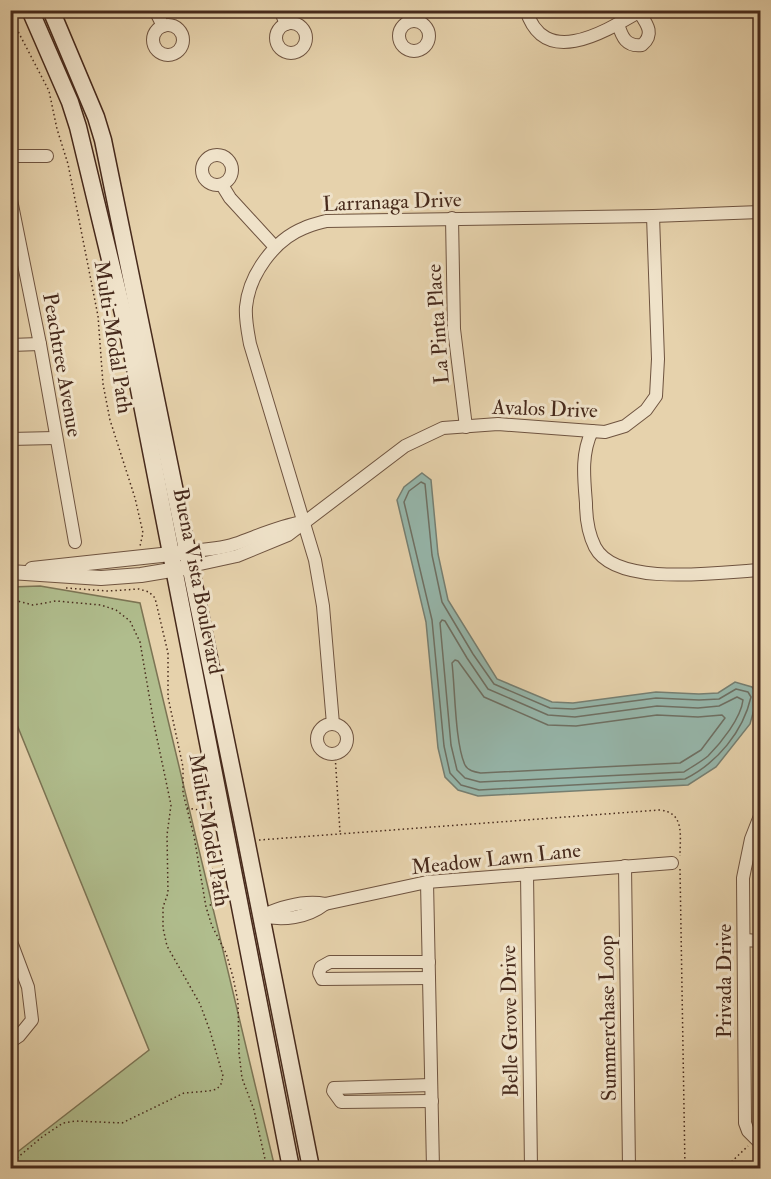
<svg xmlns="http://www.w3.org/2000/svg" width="771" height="1179" font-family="'IM FELL Double Pica',serif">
<rect width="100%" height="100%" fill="#e6d2ac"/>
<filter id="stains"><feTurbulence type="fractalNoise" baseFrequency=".00333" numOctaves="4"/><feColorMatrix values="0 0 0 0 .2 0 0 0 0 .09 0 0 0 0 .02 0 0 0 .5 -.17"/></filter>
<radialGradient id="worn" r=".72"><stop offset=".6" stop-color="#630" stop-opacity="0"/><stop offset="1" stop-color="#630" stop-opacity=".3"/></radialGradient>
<path fill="#b0bd8d" stroke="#7c7454" stroke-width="1.5" d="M40,586l100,17 135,565h-264v-11l138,-107 -138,-340v-123z"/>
<path fill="#96b7ac" stroke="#767f72" stroke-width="1.5" d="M422,473l9,7 7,74 10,46 49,79 55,23 21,1 83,-11 43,2 19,-1 17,-11 17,5 6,8 -8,29 -34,43 -28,18 -210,11 -20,-6 -13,-13 -7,-29 -12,-126 -29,-122 7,-13z"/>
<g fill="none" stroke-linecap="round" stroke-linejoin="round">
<g stroke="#6e7064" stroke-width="1.5">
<path d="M421,482l4,2 7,71 10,47 31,52 21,30 56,24 23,1 83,-11 43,2 20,-1 17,-10 12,3 3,5c-8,35 -34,66 -66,82l-206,11 -18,-5 -11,-12 -6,-27 -12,-126 -28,-118 5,-11z"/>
<path d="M442,620l3,1 22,37 21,31 60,26 27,2 82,-11 41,2 21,-2 18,-9 6,3c-2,18 -22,43 -35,56 -7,6 -17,11 -24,16l-204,10 -15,-4 -8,-8 -6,-25 -11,-122z"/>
<path d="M455,660l3,1 26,36 64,28 28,1 81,-11 41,2 24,-2 3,3 -24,32 -21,13 -199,10c-6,-1 -13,-2 -16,-8 -10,-21 -10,-78 -13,-102z"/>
</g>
<g stroke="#6f5440" stroke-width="14">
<g id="minor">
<path d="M155,10l8,16"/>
<path d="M280,10l6,14"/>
<path d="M526,10c19,60 80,21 116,0"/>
<path d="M760,10v1"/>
<circle cx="414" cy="36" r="15"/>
<circle cx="291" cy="38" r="15"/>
<path d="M618,24c4,13 8,23 24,21 13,-11 5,-21 -3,-33"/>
<circle cx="168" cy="40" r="15"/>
<circle cx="217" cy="170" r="15"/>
<path d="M10,156h37"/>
<path d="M222,185l8,13 45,49"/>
<path d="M10,195l30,149 35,198"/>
<path d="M452,218l2,111 12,98"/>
<path d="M10,345l30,-1"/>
<path d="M592,431c-11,23 -8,47 -6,72 0,15 2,30 9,44 21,41 127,25 165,23"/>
<path d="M10,439l45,-1"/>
<path d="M188,551c16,-1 32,-2 47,-7 23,-8 44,-18 68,-22"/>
<path d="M191,566l46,-10 51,-21 117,-89 38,-18 55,-4 107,8 20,-6 21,-16 10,-14 2,-37 -5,-143"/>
<circle cx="332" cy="739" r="15"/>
<path d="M333,724l-10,-118 -8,-46 -65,-216c-2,-11 -5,-25 -4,-37 3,-32 28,-67 58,-79 7,-3 15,-5 22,-7l327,-5 107,-4"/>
<path d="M760,816l-9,23 -8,39 2,245 3,8 12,12"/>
<path d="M625,866l4,302"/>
<path d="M527,874l4,294"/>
<path d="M427,882l6,286"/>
<path d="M261,916c20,-9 43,-16 64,-12l102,-22 245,-19"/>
<path d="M261,916c22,5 46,2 64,-12"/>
<path d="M10,939l18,48 4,33 -13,16 -9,6"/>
<path d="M744,940l16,1"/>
<path d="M429,962h-99l-9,5 -2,6 3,6 107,-1"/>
<path d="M431,1085l-97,3 -1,3 8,11 91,-1"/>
</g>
</g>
<g stroke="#6f5440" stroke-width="16">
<g id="tertiary">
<path d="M32,569l148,-16"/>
<path d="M10,572l91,6 40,-3 42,-7"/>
</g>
</g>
<g stroke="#472a1c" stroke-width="19">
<g id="secondary">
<path d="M30,10l40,92 8,25 51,211 162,830"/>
<path d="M51,10l45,107 7,23 139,679 69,349"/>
</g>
</g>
<g stroke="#472a1c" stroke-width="1.5" stroke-dasharray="1.5 3" stroke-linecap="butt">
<path d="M10,16l39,75 8,38 11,35 30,152 5,68 7,36 25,78 8,35 -3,13"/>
<path d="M66,588l42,3 31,-2 10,3 6,6 13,55v44l15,70v26l11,43 12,71 6,19 14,27 7,24 5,25 1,51 3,25 12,32 13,58"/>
<path d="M10,599l23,6 23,-4 45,4 15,5 14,11 10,21 14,82 17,81 -4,30 1,58 -5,14v21l4,18 33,58 10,27 13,45 -2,8 -4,5 -8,2 -25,2 -62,30 -47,-2 -12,2 -21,14 -32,27"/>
<path d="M335,754l5,78"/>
<path d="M187,808l12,2 2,5 17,83 -4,6 -7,2"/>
<path d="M259,840l400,-30c26,2 21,25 21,46"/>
<path d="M680,869l5,299"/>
<path d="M725,1168l23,-22"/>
</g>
<use href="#minor" stroke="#efe2c9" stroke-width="12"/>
<use href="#tertiary" stroke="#efe2c9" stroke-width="14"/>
<use href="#secondary" stroke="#efe2c9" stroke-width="16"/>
</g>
<g text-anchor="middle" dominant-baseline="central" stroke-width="6" stroke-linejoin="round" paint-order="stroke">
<g font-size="21" fill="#472a1c" stroke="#efe2c9">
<text transform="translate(392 202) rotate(-2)">Larranaga Drive</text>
<text transform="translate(438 324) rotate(-94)">La Pinta Place</text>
<text transform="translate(113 337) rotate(81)">Multi-Modal Path</text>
<text transform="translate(62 365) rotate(80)">Peachtree Avenue</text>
<text transform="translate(545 409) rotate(2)">Avalos Drive</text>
<text transform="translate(198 581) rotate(79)">Buena Vista Boulevard</text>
<text transform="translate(209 830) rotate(80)">Multi-Model Path</text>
<text transform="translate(496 859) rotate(-6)">Meadow Lawn Lane</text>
<text transform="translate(724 981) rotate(-90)">Privada Drive</text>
<text transform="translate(608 1018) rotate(-91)">Summerchase Loop</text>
<text transform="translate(510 1021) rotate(-91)">Belle Grove Drive</text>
</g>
</g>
<rect width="771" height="1179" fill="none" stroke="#e6d2ac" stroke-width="36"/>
<rect x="12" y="12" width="747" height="1155" fill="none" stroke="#472a1c" stroke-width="3"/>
<rect x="18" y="18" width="735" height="1143" fill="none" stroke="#472a1c" stroke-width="1.5"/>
<rect width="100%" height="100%" filter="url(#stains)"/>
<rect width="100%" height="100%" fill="url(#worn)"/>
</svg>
